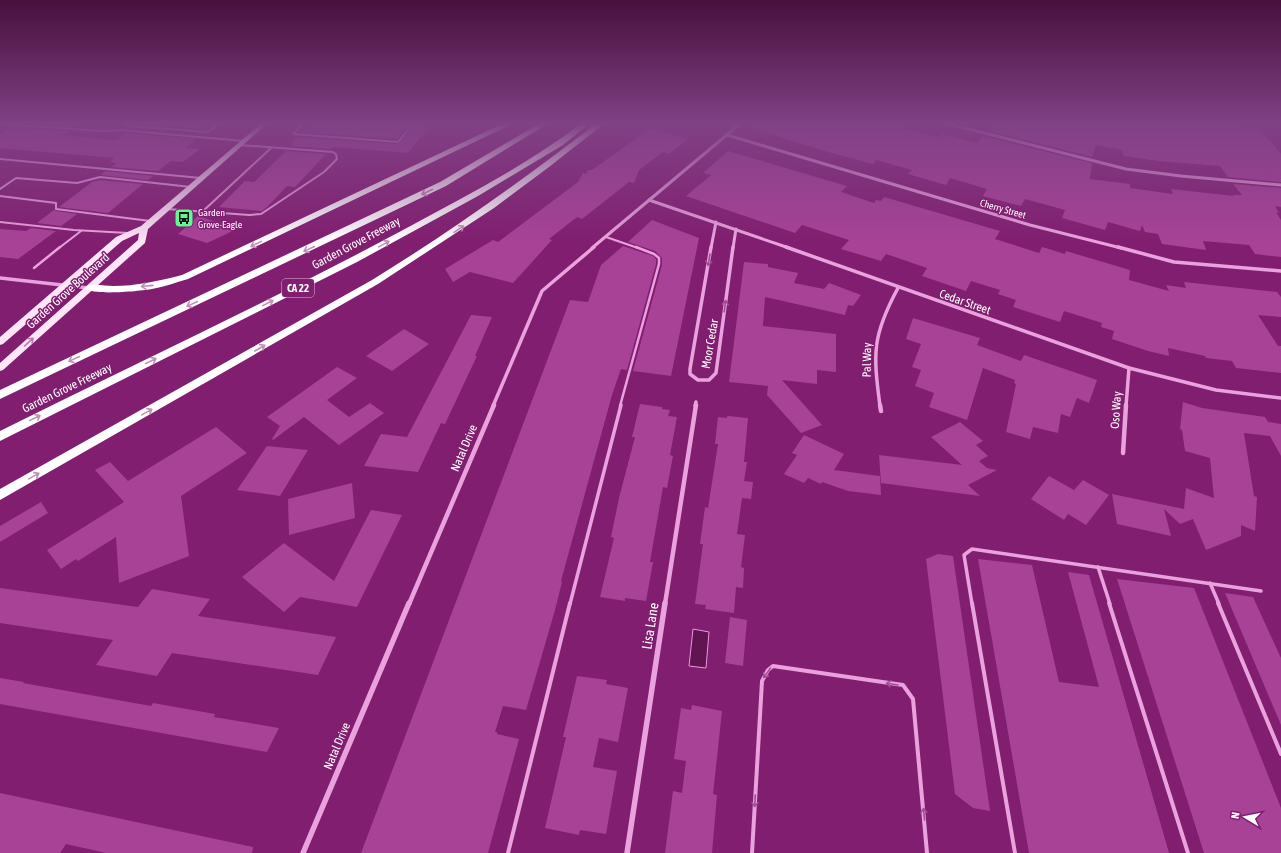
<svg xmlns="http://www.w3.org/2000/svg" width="1281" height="853" font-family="'Asap Condensed',sans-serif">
<rect width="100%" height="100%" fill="#811e6f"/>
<path fill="#601451" stroke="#eb96dd" d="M693,629l16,3 -3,36 -17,-2z"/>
<g fill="#a84297">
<path d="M20,123h62l-6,4z"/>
<path d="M140,123h71l-8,6 -65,-5z"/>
<path d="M312,123h98l-13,16 -95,-7z"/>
<path d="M415,123h17l-24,30 -75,-6 -2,2 -40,-3 3,-3h-3l6,-6 101,7z"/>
<path d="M745,123h166l-6,6 34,8 3,-3 35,9 6,-7 109,27 -2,16 40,5v4l43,6 -2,-5 63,7 -1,-1h9l-9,-11 48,4v19l-6,-1 4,7 -3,-1 5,8v37l-26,-3 -6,-9 -46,-4 3,9 -44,-6 -4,-10 -13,-2 -3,-7 -2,6 -32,-9 -3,8 -43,-12 3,-8 -40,-11 -4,7 -38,-10 4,-7 -37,-11 -4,7 -38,-11 4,-4 -36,-10 -3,4 -52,-14 -77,-24z"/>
<path d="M992,123h158l26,2 -2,-2h17l67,4 23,27v28l-53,-5 -8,-11 -61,-5 -35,-5 -2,-6 -26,-5 -4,12 -106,-27z"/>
<path d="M11,127l58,4 -6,4 53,5 9,-7 71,6 -10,9 14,1 -17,13 -12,-1 -13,10 -47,-4 6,-4 -7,-1 4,-4 -114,-10v-14z"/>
<path d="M651,128l37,11 -19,15 -6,-2 -24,18 -5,13 -5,-1 -47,37 -5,-2 -28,22 3,1 -39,43 -43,-11 -17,10 -8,-13 48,-29 5,2 80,-60 5,-9 3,1 2,-4h4z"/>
<path d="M286,151l40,3 -31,33 -8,-1 -19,20 -6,5 -43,-4 26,-26 9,1z"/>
<path d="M728,151l119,35 -6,6 33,11 2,-3 5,1 3,-4 116,34 -5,8 44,14 3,-6 23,7 1,-3 64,19 -1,10 40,11 -3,-6 20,3 -2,-6 93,10 4,5v20l-23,-2 20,31h3v27l-45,-5 -4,-7 -26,-3 -1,-2 -37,-8 1,8 -21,-5 -36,-12 2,-8 -13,-4 1,-4 -38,-12 -4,11 -47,-15 3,-7 -18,-6 2,-4 -29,-9 -5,10 -44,-15 5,-8 -41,-14 -5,7 -40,-12 8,-9 -47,-15 -7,8 -109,-37 25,-21 -8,-2z"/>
<path d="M105,171l48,5 -5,4 -47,-5z"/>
<path d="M100,180l43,4 -35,29 -49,-6 33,-25z"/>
<path d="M54,210l2,1 21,3 -16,12 -24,-3z"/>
<path d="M198,216l39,13 -30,14 -29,-9z"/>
<path d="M652,220l47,18 -28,138 -38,-5 29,-106v-7l-7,-7 -27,-9z"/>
<path d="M31,228l25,3 -38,28 -18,-2v-28l26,2z"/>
<path d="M623,246l30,10 3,3v5l-29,106 -6,-1 -9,26 -51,186 1,1 -7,28 -29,100 -23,-4 -8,26h2v2l22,5 -31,114h-127l209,-553 18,2 13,-37z"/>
<path d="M744,262l24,2v3l30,6 -4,10 30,6 5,-6 32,12 -8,11 -5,-1 -3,10 -80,-18 -2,29 73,8v38l-19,-2v14l-35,-4 40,45 -21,8 -34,-38 1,-9 -39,-4z"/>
<path d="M471,315l21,2 -17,39h2l-32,68 -4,-1 -23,49 -54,-6 17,-32 26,3z"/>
<path d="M913,318l67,20 -3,7 44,16 3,-6 73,25 -8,23 -12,-5 -7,19 -9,-3 -3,19 -25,-6 -3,12 -24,-7 10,-48 -2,-1 1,-3 -32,-12 -16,52 -38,-13 5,-14 -19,-7 6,-16 -9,-3 9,-23 -15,-5z"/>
<path d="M404,329l25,15 -37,27 -26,-15z"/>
<path d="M337,367l20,11 -30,22 22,17 21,-14 14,10 -45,32 -35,-28 -31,23 -1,-1 8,-13 -13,-9z"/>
<path d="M1183,402l19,6 63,9 3,5 13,2v32l-11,-20 -26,-3 10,63 3,1 -2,34 -14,-6v11l-35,14 -13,-31 -13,5 -16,-15 7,27 -54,-12 -5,-30 72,15 2,-21 28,10 -4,-40 -25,-7 -3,-21 -2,-1z"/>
<path d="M640,404l22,3v2l8,1 -2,6 9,1 -7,38 3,1 -6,32 -4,-1 -13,75h3l-7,39 -21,-3v3l-25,-4 14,-59 -3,-1 8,-39 16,-61h-3z"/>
<path d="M727,416l21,2 -4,44h3l-3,19 9,1 -2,17 -9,-1 -5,36 8,1 -4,32 3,1 -1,20 -7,-1 -2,26 -29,-4 1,-4 -11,-1 8,-60h-3l5,-37 3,1 10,-64h-3l3,-27 9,1z"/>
<path d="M960,422l23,19 -7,4 12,11 -9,5 8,7 10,2 -29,15 12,11 -99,-13 -2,-28 83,10 -31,-28z"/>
<path d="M216,427l31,26 -66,43 8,60 -70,27 -3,-46 -38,24 -2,-2 -15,10 -14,-19 77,-48 -29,-32 15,-8 18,19z"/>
<path d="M804,435l40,19 -10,16 46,6 1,19 -33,-4 -26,-9 -1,2 -13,-6 -4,5 -20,-9 13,-19 -5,-2z"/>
<path d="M267,446l41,4 -28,46 -43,-6z"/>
<path d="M1049,476l25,14 9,-10 26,15 -23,30 -18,-11 -4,6 -33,-21z"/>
<path d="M352,483l3,35 -66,17 -1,-36z"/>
<path d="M41,502l7,11 -48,29v-16z"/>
<path d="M371,510l31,5 -45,92 -57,-10 -16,15 -42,-35 42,-34 50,38z"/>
<path d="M938,554l15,2 37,255 -17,-3 -18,-14 -29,-235z"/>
<path d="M978,559l54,6 27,117 40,5 -31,-115 21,3 80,278h-140z"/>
<path d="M1117,579l77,9 87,220v45h-77z"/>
<path d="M0,588l138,19 14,-18 58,10 -12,17 138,21 -18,38 -146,-22 -15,23 -61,-11 17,-25 -113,-17z"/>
<path d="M1225,593l28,4 28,61v67z"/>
<path d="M730,617l17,3 -4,46 -18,-3z"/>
<path d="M577,676l30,4 -1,4 22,4 -10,54 -19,-4 -6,29 24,4 -11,63 -26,-4 -1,5 -34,-7 21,-91h-3z"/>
<path d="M0,678l24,4 -1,1 128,23 2,-3 62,11 -1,3 65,11 -12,24 -267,-48z"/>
<path d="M692,705l30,6 -9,83 4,1 -5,58h-47l8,-62 9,2 4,-32 -12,-2 7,-51 10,2z"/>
<path d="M0,793l253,54 -1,6h-146l-40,-9 -6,9h-60z"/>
</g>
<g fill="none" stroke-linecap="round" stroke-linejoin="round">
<g stroke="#e9a2dd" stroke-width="2">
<path d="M126,123l1,3 81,6 12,-9"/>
<path d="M304,123l-11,11 105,8 15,-19"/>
<path d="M0,124l104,7 15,-1 125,11"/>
<path d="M0,159l201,19"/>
<path d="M0,189l16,-11 61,5 23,-6 91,10"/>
<path d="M0,196l56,7v6l94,12"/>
<path d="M167,209l82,6 12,-1 63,-42 13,-13 -1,-5 -3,-2 -94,-7"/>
<path d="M202,212l69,-64"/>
<path d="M0,222l74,8 54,3"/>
<path d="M606,237l32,11"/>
<path d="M59,248l22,-17"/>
</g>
<g stroke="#e9a2dd" stroke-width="2.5">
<path d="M34,268l26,-21"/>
<path d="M620,406l39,-142v-6l-5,-4 -18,-7"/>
</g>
<g stroke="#e9a2dd" stroke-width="3.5">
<path d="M1098,567l12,37"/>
<path d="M1210,583l9,21"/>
<path d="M570,604l51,-199"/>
<path d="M972,604l-8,-49 8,-6 289,42"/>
</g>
<g stroke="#e9a2dd" stroke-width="4">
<path d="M972,603l43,250"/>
<path d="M1109,603l79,250"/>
<path d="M1218,603l63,151"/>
<path d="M508,853l62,-250"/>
<path d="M752,853l10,-172 6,-11 5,-4 130,19 10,14 14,154"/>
</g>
<g stroke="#e9a2dd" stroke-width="3">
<path d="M945,123l181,46 55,7 100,9"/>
<path d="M727,135l303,90 91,23"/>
<path d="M649,200l140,48"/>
<path d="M592,248l149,-125"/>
<path d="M711,248l5,-26"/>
<path d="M733,248l3,-19"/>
</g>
<g stroke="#e9a2dd" stroke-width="3.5">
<path d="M711,247l-21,122v5l8,6h11l7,-7 17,-126"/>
<path d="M786,247l343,121 87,22 65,8"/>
<path d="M1118,247l56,15 107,9"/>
<path d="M0,278l89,10"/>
<path d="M493,406l49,-115 52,-44"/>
<path d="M695,406l1,-4"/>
<path d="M880,406c-7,-53 -8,-70 18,-118"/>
<path d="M1126,406l3,-38"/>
</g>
<g stroke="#e9a2dd" stroke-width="4.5">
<path d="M880,405l1,6"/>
<path d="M1123,453l3,-48"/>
<path d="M409,604l85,-199"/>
<path d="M665,604l31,-199"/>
</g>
<g stroke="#e9a2dd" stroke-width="5.5">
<path d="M303,853l106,-250"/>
<path d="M627,853l38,-250"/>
</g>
<path fill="#fee5f8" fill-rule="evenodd" d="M262,123h6l-120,106 -3,14 -142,127 -3,1v-8l138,-123 1,-7 -17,8 -119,103 -3,1v-8l116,-100 25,-11z"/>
<g fill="#fff" fill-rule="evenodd">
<path d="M504,123h10l-326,156c-11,3 -24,8 -36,10 -11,2 -60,7 -67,-1 5,-6 20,-2 28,-2 23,0 46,-5 69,-11z"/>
<path d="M540,123h9l-103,63 -446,213v-9l440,-208z"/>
<path d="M582,123h8l-27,22 -85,51 -121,66 -357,179v-10c134,-67 271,-130 403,-201 61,-33 124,-65 179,-107z"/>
<path d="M597,123h8l-56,44 -55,41 -116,76 -378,216v-11l372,-209c78,-48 152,-101 225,-157z"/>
</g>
</g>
<defs><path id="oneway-shaft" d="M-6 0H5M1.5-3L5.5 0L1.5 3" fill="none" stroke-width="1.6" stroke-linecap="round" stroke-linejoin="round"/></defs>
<g stroke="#c08eb7">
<use href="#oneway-shaft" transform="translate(427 192) rotate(154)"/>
<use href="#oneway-shaft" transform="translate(459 229) rotate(-34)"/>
<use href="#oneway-shaft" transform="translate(256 244) rotate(154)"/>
<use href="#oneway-shaft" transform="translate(384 244) rotate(-29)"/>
<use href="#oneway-shaft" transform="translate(309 249) rotate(155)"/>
<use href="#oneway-shaft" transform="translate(147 286) rotate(174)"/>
<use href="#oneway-shaft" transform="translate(268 303) rotate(-26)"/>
<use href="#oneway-shaft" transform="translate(192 304) rotate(155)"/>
<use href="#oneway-shaft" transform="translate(260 348) rotate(-30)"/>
<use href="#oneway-shaft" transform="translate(74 359) rotate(155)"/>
<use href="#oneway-shaft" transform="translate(151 361) rotate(-26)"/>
<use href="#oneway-shaft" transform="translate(147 412) rotate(-29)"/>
<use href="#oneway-shaft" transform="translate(35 418) rotate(-26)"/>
<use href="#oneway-shaft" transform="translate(34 476) rotate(-29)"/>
</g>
<g stroke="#a54c96">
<use href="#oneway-shaft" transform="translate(709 260) rotate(100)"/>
<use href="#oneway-shaft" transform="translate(725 306) rotate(-82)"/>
<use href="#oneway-shaft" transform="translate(767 673) rotate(125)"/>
<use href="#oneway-shaft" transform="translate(892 684) rotate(-171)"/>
<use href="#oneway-shaft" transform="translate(755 801) rotate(93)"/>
<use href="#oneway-shaft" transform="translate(924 814) rotate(-95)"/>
</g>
<use stroke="#b978ad" href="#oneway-shaft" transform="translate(29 342) rotate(-42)"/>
<linearGradient id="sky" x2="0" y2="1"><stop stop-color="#47103d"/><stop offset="0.51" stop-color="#804185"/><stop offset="1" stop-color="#804185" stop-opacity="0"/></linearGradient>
<rect width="1281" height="242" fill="url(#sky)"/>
<defs>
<g id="bus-square" transform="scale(1)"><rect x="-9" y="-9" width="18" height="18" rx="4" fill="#61f893" stroke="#811e6f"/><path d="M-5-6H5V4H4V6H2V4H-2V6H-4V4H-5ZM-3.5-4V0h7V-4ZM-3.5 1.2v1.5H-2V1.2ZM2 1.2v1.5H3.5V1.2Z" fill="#111"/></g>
</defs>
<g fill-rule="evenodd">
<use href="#bus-square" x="184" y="218"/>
</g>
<g text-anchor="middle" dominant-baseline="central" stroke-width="3" stroke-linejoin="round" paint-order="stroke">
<g font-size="10" fill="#fff" stroke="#811e6f">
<text transform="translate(1003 209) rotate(16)">Cherry Street</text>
</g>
<g font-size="10" fill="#fff" stroke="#811e6f" text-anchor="start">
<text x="198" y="212">Garden<tspan x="198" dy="12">Grove-Eagle</tspan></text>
</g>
<rect fill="#811e6f" stroke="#d9bcd4" stroke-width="1" x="282" y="279" width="32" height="18" rx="3"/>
<g font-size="11" font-weight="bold" fill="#fff">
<text x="298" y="288">CA 22</text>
</g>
<g font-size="12" fill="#fff" stroke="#811e6f">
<text transform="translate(356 243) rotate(-28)">Garden Grove Freeway</text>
<text transform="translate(68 291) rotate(-42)">Garden Grove Boulevard</text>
<text transform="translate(965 302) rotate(19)">Cedar Street</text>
<text transform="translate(710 344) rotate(-80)">Moor Cedar</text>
<text transform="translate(867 360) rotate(-89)">Pal Way</text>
<text transform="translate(67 388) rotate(-26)">Garden Grove Freeway</text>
<text transform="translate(1116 410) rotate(-86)">Oso Way</text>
<text transform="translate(464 448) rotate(-67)">Natal Drive</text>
<text transform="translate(337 746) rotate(-67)">Natal Drive</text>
</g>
<g font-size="14" fill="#fff" stroke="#811e6f">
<text transform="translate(650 626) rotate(-81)">Lisa Lane</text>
</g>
</g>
<g transform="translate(1245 817) rotate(280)" stroke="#811e6f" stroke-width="3" paint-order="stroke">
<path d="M0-3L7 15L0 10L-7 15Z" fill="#ffffff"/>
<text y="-6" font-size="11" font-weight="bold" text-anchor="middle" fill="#ffffff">N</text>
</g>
</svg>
